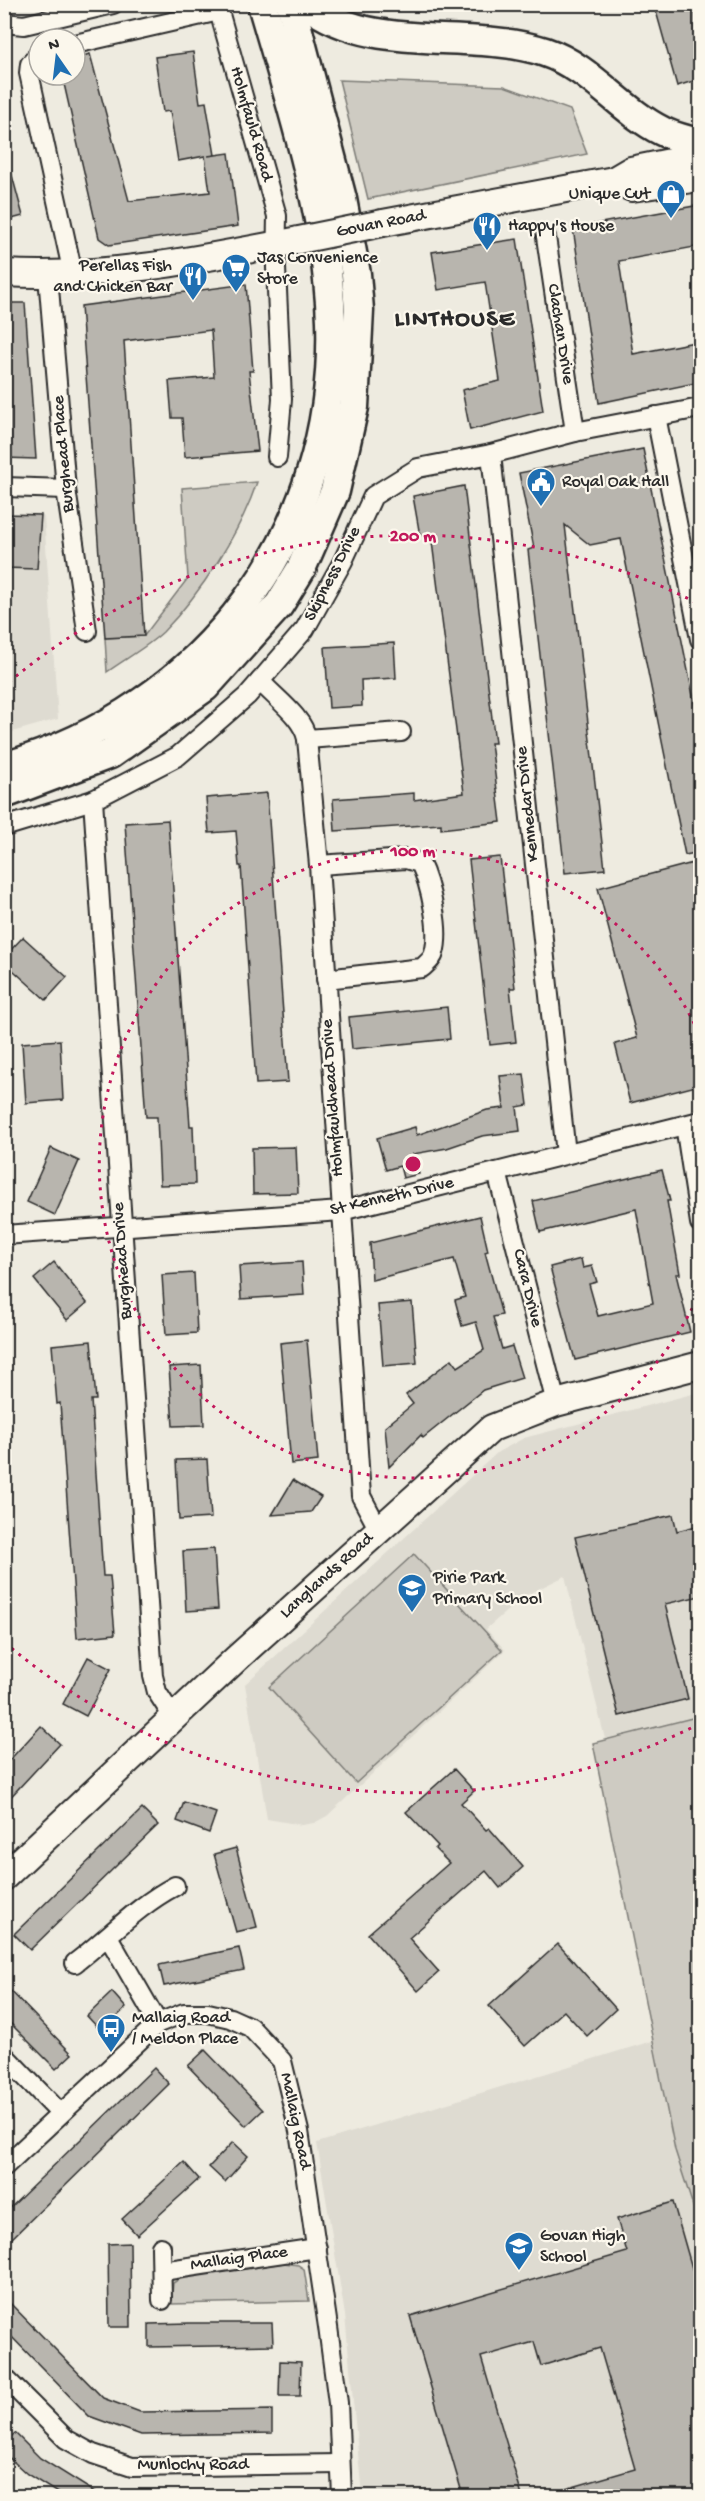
<svg xmlns="http://www.w3.org/2000/svg" width="705" height="2501" font-family="'Gochi Hand',sans-serif">
<rect width="100%" height="100%" fill="#eeebe0"/>
<filter id="ink" filterUnits="userSpaceOnUse"><feTurbulence type="fractalNoise" baseFrequency=".0167" numOctaves="2"/><feDisplacementMap in="SourceGraphic" scale="12" xChannelSelector="R" yChannelSelector="G"/><feConvolveMatrix kernelMatrix="1 2 1 2 8 2 1 2 1" color-interpolation-filters="sRGB"/></filter>
<g filter="url(#ink)">
<g fill="#dedbd1">
<path d="M5,513l36,1 3,3 14,202 -53,15z"/>
<path d="M700,1392v323l-95,24 -40,-163 -41,20 -38,33 19,21 -178,166 -13,7 -12,2 -35,-6 -22,-135 253,-232 26,-14z"/>
<path d="M652,2041l23,109 25,78v268h-338l-17,-181 -28,-172z"/>
</g>
<g fill="#cecbc2" stroke="#7c7b76" stroke-width="1.5">
<path d="M339,80l165,6 66,24 17,44 -219,45z"/>
<path d="M257,482c-17,51 -56,111 -94,150 -16,15 -38,27 -56,40l-2,-34 39,-2 44,-58 -6,-90z"/>
<path d="M414,1554l88,96 -146,133 -87,-96z"/>
<path d="M700,1716v512l-25,-78 -82,-407z"/>
<path d="M284,2263l14,2 6,4 5,32 -138,3 2,-21 8,-5z"/>
</g>
<g fill="#b8b5ae" stroke="#2b2b2b" stroke-width="1.5">
<path d="M654,4h46v75l-23,7z"/>
<path d="M193,52l7,51 6,-1 9,53 -7,1 21,-3 9,73 -129,19 -10,-7 -37,-163h13v-17l15,-4 39,147 81,-9 -5,-36 -27,5 -8,-50 -7,1 -8,-55z"/>
<path d="M10,168l13,48 -19,5v-52z"/>
<path d="M700,205v41l-81,15 14,93 67,-13v41l-101,21 -26,-175z"/>
<path d="M517,239l26,172 -73,19 -8,-40 38,-9 -15,-99 -47,8 -6,-38z"/>
<path d="M246,284l7,87h-4l9,80 -73,6 -3,-39h-10l-3,-37 45,-4 -3,-47 -87,11 20,295 -39,2 -24,-332z"/>
<path d="M4,303h21l11,156 -32,-1z"/>
<path d="M643,449l57,281v122l-15,3 -64,-316 -31,6 -25,-20 40,344 -40,4 -37,-323 6,-2 -15,-75z"/>
<path d="M464,486l31,257h-4l10,79 -60,7v-5l-106,7 -2,-32 81,-6v7l50,-7 -33,-259 -11,2 -7,-40z"/>
<path d="M4,514l37,1 -4,54 -33,-1z"/>
<path d="M394,643l2,35 -35,2 1,26 -33,2 -4,-61z"/>
<path d="M267,793l21,289 -32,2 -15,-218h-2l-3,-35 -27,2 -3,-35z"/>
<path d="M168,820l22,306h3l2,58 -35,1 -3,-68h-11l-21,-294z"/>
<path d="M500,857l15,131h-5l6,54 -26,3 -21,-185z"/>
<path d="M693,863l7,27v195l-70,18 -15,-59 22,-6 -39,-150z"/>
<path d="M23,937l44,40 -21,23 -42,-38v-5z"/>
<path d="M447,1007l3,32 -98,10 -3,-32z"/>
<path d="M60,1040l3,60 -37,3 -4,-60z"/>
<path d="M524,1074l4,31 -11,2 3,24 -38,5 -35,12 -34,6 6,20 -16,4 -3,-12 -14,4 -9,-32 38,-11 2,8 70,-25 17,-2 -4,-32z"/>
<path d="M296,1147l2,46 -45,1 -1,-46z"/>
<path d="M51,1148l28,13 -24,54 -28,-13z"/>
<path d="M662,1170l8,31h-3l13,73h-4l14,58 -115,28 -25,-93 31,-8 2,9 9,-2 5,16 -8,2 9,32 55,-13 -17,-94 -96,23 -7,-31z"/>
<path d="M480,1216l8,35 -3,1 17,63 -9,2 9,32 10,-3 10,32 -39,12 -60,48 -2,-3 -32,32 -4,-40 28,-23 -7,-9 46,-36 6,8 26,-17 -8,-28 -14,4 -7,-26 10,-3 -11,-38 -82,21 -2,-37z"/>
<path d="M54,1262l33,41 -20,17 -33,-41z"/>
<path d="M302,1262l2,33 -63,4 -2,-33z"/>
<path d="M194,1273l3,60 -31,2 -4,-60z"/>
<path d="M412,1302l5,61 -34,3 -5,-61z"/>
<path d="M307,1340l11,121 -27,3 -11,-121z"/>
<path d="M91,1341l5,59h-5l12,176h7l5,58 -38,4 -17,-235 -3,1 -5,-59z"/>
<path d="M201,1365l3,60 -31,1 -4,-59z"/>
<path d="M207,1459l4,59 -32,2 -3,-60z"/>
<path d="M293,1480l28,17 -10,15 -39,3z"/>
<path d="M673,1515l4,16 23,-6v71l-35,8 23,95 -69,17 -44,-179z"/>
<path d="M214,1549l4,60 -32,2 -3,-60z"/>
<path d="M88,1657l23,12 -25,47 -23,-12z"/>
<path d="M41,1726l19,18 -56,60v-38z"/>
<path d="M454,1769l20,22 -13,12 25,27 3,-2 34,39 -23,21 -14,-17 -77,67 30,34 -21,19 -50,-57 81,-71 -14,-14 3,-3 -32,-34z"/>
<path d="M184,1802l32,11 -7,20 -32,-12z"/>
<path d="M142,1809l16,16 -128,125 -16,-16z"/>
<path d="M236,1848l21,79 -21,5 -22,-78z"/>
<path d="M558,1944l58,65 -29,27 -23,-25 -39,35 -36,-40z"/>
<path d="M239,1948l5,22 -80,16 -5,-21z"/>
<path d="M4,1984l68,70 -16,15 -52,-52z"/>
<path d="M112,1992l14,16 -25,23 -14,-15z"/>
<path d="M205,2050l58,60 -17,16 -58,-60z"/>
<path d="M154,2068l15,16 -165,162v-32z"/>
<path d="M233,2142l15,14 -23,26 -16,-15z"/>
<path d="M184,2162l15,17 -62,56 -15,-16z"/>
<path d="M673,2202l27,94v200h-144l-1,-4 80,-23 -35,-121 -59,18 -7,-24 -53,15 41,139h-59l-53,-180 217,-64 -10,-33z"/>
<path d="M130,2243l1,84h-22l-1,-83z"/>
<path d="M4,2297l99,101 37,14 132,-2v23l-131,2 -52,-19 -85,-87z"/>
<path d="M190,2323h82l1,22 -124,2v-23z"/>
<path d="M280,2361l21,1 -1,34h-21z"/>
<path d="M15,2433l25,25 61,38h-39l-35,-22 -23,-21v-10z"/>
</g>
<g fill="none" stroke-linecap="round" stroke-linejoin="round">
<g stroke="#2b2b2b" stroke-width="22">
<g id="street">
<path d="M217,4l60,212 -1,52 6,131 -5,58"/>
<path d="M4,23l20,2 89,-21"/>
<path d="M75,44l144,-33"/>
<path d="M39,54l-9,10 -1,9 44,201"/>
<path d="M546,237l29,195"/>
<path d="M48,276l18,213 21,142"/>
<path d="M656,416l44,223"/>
<path d="M491,454l75,700"/>
<path d="M4,487l62,2"/>
<path d="M260,681c15,17 43,36 47,58l12,126 42,631 18,34"/>
<path d="M307,739l94,-7"/>
<path d="M93,800l60,876 4,16 16,25"/>
<path d="M4,827l89,-27 85,-44 69,-60 58,-67 38,-68 30,-65 45,-28 73,-14 84,-22 125,-24"/>
<path d="M319,865l87,-6 14,4c10,21 21,67 14,90 -1,6 -8,11 -12,15l-96,11"/>
<path d="M685,1125l15,98"/>
<path d="M497,1172l59,231"/>
<path d="M4,1235l337,-24 359,-90"/>
<path d="M109,1938l49,85"/>
<path d="M75,1963c34,-26 62,-57 100,-77"/>
<path d="M4,2055l56,58"/>
<path d="M4,2167l154,-144 26,-10h24l22,5 20,9 32,34 17,70 29,196 10,76 4,93"/>
<path d="M161,2247l1,53"/>
<path d="M162,2271l155,-23"/>
<path d="M4,2377l62,62 27,15 39,13 208,-3"/>
</g>
</g>
<g stroke="#2b2b2b" stroke-width="30">
<g id="secondary">
<path d="M614,180l18,8 68,-10"/>
<path d="M383,223l231,-43 17,-10 69,-14"/>
<path d="M4,273c100,6 198,-14 295,-33"/>
<path d="M4,1877l232,-218 256,-231 64,-25 144,-38"/>
</g>
</g>
<g stroke="#2b2b2b" stroke-width="33">
<g id="primary">
<path d="M307,4c67,52 163,23 238,48 45,15 75,58 117,79 11,6 26,9 38,13"/>
<path d="M4,767c203,-59 334,-235 327,-446 -4,-108 -39,-213 -69,-317"/>
<path d="M4,794l106,-40 95,-67 74,-82 22,-36 34,-78 19,-84 5,-97 -3,-36 -14,-75 -51,-195"/>
</g>
</g>
<use href="#street" stroke="#fbf7ec" stroke-width="18"/>
<use href="#secondary" stroke="#fbf7ec" stroke-width="26"/>
<use href="#primary" stroke="#fbf7ec" stroke-width="28"/>
<g stroke="#2b2b2b" stroke-width="30" stroke-linecap="butt">
<path id="secondary-bridge" d="M299,240l84,-17"/>
</g>
<use href="#secondary-bridge" stroke="#fbf7ec" stroke-width="26"/>
</g>
</g>
<g fill="none" stroke="#c2185b" stroke-width="3" stroke-dasharray="3 6">
<path d="M700 1292A314 314 0 1 1 700 1036"/>
<path d="M699 1724A629 629 0 0 1 9 1646M9 682A629 629 0 0 1 699 604"/>
</g>
<defs>
<g id="shop-pin" transform="scale(1.5)"><path d="M0 17L-7.5 6A9.5 9.5 0 1 1 7.5 6Z" fill="#1f6fb2" stroke="#fbf7ec"/><path d="M-5-2.5h2.3a2.7 3.5 0 0 1 5.4 0H5L5.5 6h-11ZM-1.5-2.5h3a1.5 2.3 0 0 0-3 0Z" fill="#fff"/></g>
<g id="restaurant-pin" transform="scale(1.5)"><path d="M0 17L-7.5 6A9.5 9.5 0 1 1 7.5 6Z" fill="#1f6fb2" stroke="#fbf7ec"/><path d="M-5-6h1v4h1v-4h1v4h1v-4h1v5L-1.5 .5V6h-2V.5L-5-1ZM5-6V6H3V1.5H1.5Q1.5-4 5-6Z" fill="#fff"/></g>
<g id="supermarket-pin" transform="scale(1.5)"><path d="M0 17L-7.5 6A9.5 9.5 0 1 1 7.5 6Z" fill="#1f6fb2" stroke="#fbf7ec"/><path d="M-6-5.5h2.5l.6 2H6L4.5 2H-2.5L-4.4-4H-6ZM-1.5 3.2a1.3 1.3 0 1 0 .1 0ZM3 3.2a1.3 1.3 0 1 0 .1 0Z" fill="#fff"/></g>
<g id="civic-pin" transform="scale(1.5)"><path d="M0 17L-7.5 6A9.5 9.5 0 1 1 7.5 6Z" fill="#1f6fb2" stroke="#fbf7ec"/><path d="M-.6-6.5H3V-4.5H.6V-3L4-1V1h2V6H-6V1h2V-1L-.6-3ZM-1.2 2.5V6h2.4V2.5Z" fill="#fff"/></g>
<g id="school-pin" transform="scale(1.5)"><path d="M0 17L-7.5 6A9.5 9.5 0 1 1 7.5 6Z" fill="#1f6fb2" stroke="#fbf7ec"/><path d="M0-5L7-2L0 1L-7-2ZM-4 1L0 2.5L4 1V4Q0 6-4 4Z" fill="#fff"/></g>
<g id="bus-pin" transform="scale(1.5)"><path d="M0 17L-7.5 6A9.5 9.5 0 1 1 7.5 6Z" fill="#1f6fb2" stroke="#fbf7ec"/><path d="M-5-6H5V4H4V6H2V4H-2V6H-4V4H-5ZM-3.5-4V0h7V-4ZM-3.5 1.2v1.5H-2V1.2ZM2 1.2v1.5H3.5V1.2Z" fill="#fff"/></g>
</defs>
<g fill-rule="evenodd">
<use href="#shop-pin" x="671" y="194"/>
<use href="#restaurant-pin" x="487" y="226"/>
<use href="#supermarket-pin" x="236" y="268"/>
<use href="#restaurant-pin" x="193" y="276"/>
<use href="#civic-pin" x="541" y="482"/>
<use href="#school-pin" x="412" y="1588"/>
<use href="#bus-pin" x="111" y="2028"/>
<use href="#school-pin" x="519" y="2246"/>
</g>
<g text-anchor="middle" dominant-baseline="central" stroke-width="4.5" stroke-linejoin="round" paint-order="stroke">
<g font-size="18" fill="#2b2b2b" stroke="#fbf7ec">
<text transform="translate(251 124) rotate(74)">Holmfauld Road</text>
<text transform="translate(381 224) rotate(-11)">Govan Road</text>
<text transform="translate(560 334) rotate(81)">Clachan Drive</text>
<text transform="translate(64 454) rotate(-95)">Burghead Place</text>
<text transform="translate(333 574) rotate(-63)">Skipness Drive</text>
<text transform="translate(528 804) rotate(-96)">Kennedar Drive</text>
<text transform="translate(333 1098) rotate(-94)">Holmfauldhead Drive</text>
<text transform="translate(392 1197) rotate(-13)">St Kenneth Drive</text>
<text transform="translate(123 1261) rotate(-94)">Burghead Drive</text>
<text transform="translate(527 1288) rotate(76)">Cara Drive</text>
<text transform="translate(327 1576) rotate(-42)">Langlands Road</text>
<text transform="translate(295 2121) rotate(78)">Mallaig Road</text>
<text transform="translate(239 2259) rotate(-8)">Mallaig Place</text>
<text x="193" y="2465">Munlochy Road</text>
</g>
<g font-size="18" fill="#2b2b2b" stroke="#fbf7ec" text-anchor="start">
<text x="650" y="194" text-anchor="end">Unique Cut</text>
<text x="508" y="226">Happy's House</text>
<text x="257" y="258">Jas Convenience<tspan x="257" dy="21">Store</tspan></text>
<text x="172" y="266" text-anchor="end">Perellas Fish<tspan x="172" dy="21">and Chicken Bar</tspan></text>
<text x="562" y="482">Royal Oak Hall</text>
<text x="433" y="1578">Pirie Park<tspan x="433" dy="21">Primary School</tspan></text>
<text x="132" y="2018">Mallaig Road<tspan x="132" dy="21">/ Meldon Place</tspan></text>
<text x="540" y="2236">Govan High<tspan x="540" dy="21">School</tspan></text>
</g>
<g font-size="24" font-weight="bold" letter-spacing="1.5" fill="#2b2b2b" stroke="#fbf7ec">
<text x="455" y="320">LINTHOUSE</text>
</g>
</g>
<circle cx="413" cy="1164" r="9" fill="#c2185b" stroke="#fbf7ec" stroke-width="3"/>
<g font-size="18" text-anchor="middle" font-weight="bold" fill="#c2185b" stroke="#fbf7ec" stroke-width="4.5" stroke-linejoin="round" paint-order="stroke">
<text x="413" y="541">200 m</text>
<text x="413" y="856">100 m</text>
</g>
<rect width="705" height="2501" fill="none" stroke="#fbf7ec" stroke-width="24"/>
<rect x="12" y="12" width="681" height="2477" fill="none" stroke="#2b2b2b" stroke-width="2" filter="url(#ink)"/>
<g transform="translate(57 57) rotate(346)"><circle r="28" fill="#fbf7ec" stroke="#a8a59f" stroke-width="1.5"/>
<path d="M0-4.5L10 22L0 15L-10 22Z" fill="#1f6fb2"/>
<text y="-9" font-size="16" font-weight="bold" text-anchor="middle" fill="#2b2b2b">N</text>
</g>
</svg>
